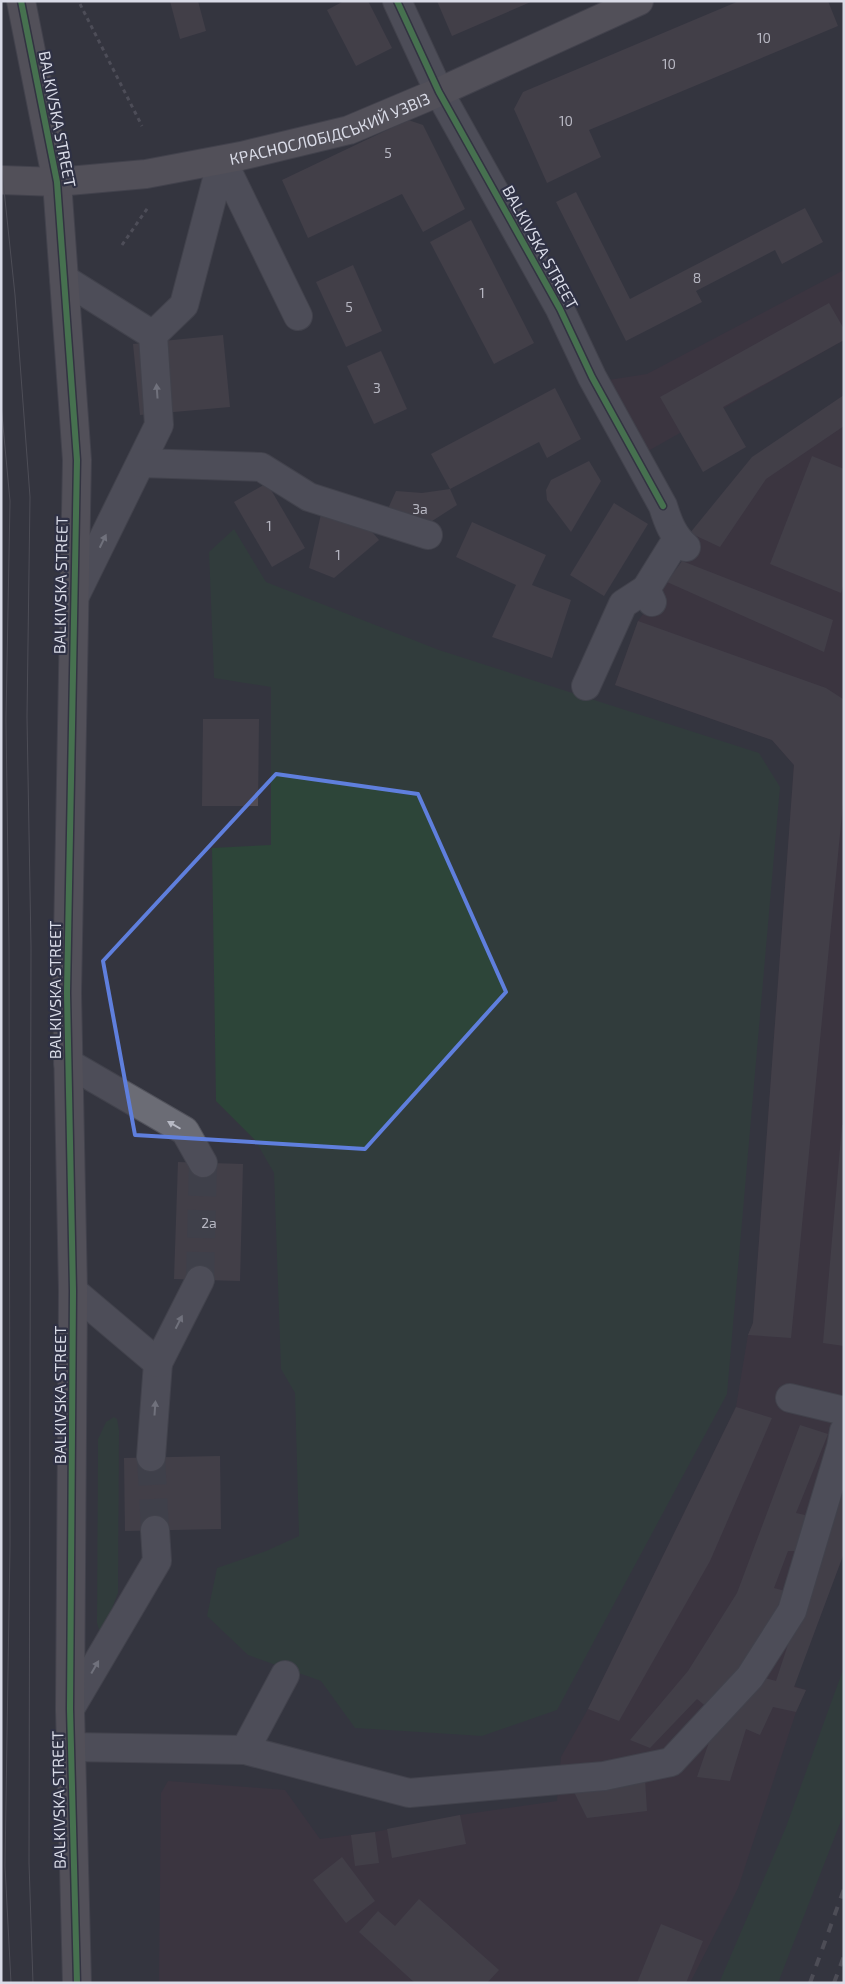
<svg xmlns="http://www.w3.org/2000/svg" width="845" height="1984" font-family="'Exo 2',sans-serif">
<rect width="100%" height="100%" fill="#34353f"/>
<g fill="#433541">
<path d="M844,270v70l-203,115 -39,-74 45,-7z"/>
<path d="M844,395v1158l-50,133 12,4 -10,22 -58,176 -48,95h-531l2,-190 7,-12 117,9 35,49 55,-7 85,-17 97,-14 4,-44 27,-48 148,-302 12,-72 5,-12 41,-558 -22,-25 -157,-55 23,-64 44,-60 8,-28z"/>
</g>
<g fill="#2d4539">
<path d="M234,529l32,53 173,68 320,103 21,34 -53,607 -170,316 -75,26 -127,-8 -34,-47 -73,-26 -41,-39 10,-48 49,-17 33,-15 -4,-143 -14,-24 -7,-196 -19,-33 -39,-39 -4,-253 59,-3v-158l-57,-9 -5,-126z"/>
<path d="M114,1417l3,2 2,11 -1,163 -14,36 -4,4 -3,-10 1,-184 8,-17z"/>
<path d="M844,1667v146l-66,170h-59l67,-156z"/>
</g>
<g fill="#524c53">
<path d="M170,1h28l8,30 -26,8z"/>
<path d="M344,1h24l24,47 -36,18 -29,-56z"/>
<path d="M437,1h96l-81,35z"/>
<path d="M739,1h89l10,25 -249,104 12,27 -54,26 -33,-74 9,-17z"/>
<path d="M408,120l15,5 42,84 -42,23 -21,-38 -94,44 -26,-58z"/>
<path d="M576,192l54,107 175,-91 18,34 -41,22 -7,-14 -79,41 6,11 -76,39 -70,-139z"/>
<path d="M471,220l63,123 -40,21 -64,-122z"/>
<path d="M353,265l29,66 -36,16 -30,-65z"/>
<path d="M829,303l15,26v11l-121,67 23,40 -43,25 -43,-75z"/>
<path d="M223,335l7,72 -90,8 -7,-71z"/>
<path d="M381,351l26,58 -33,15 -27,-58z"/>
<path d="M555,388l26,51 -34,19 -8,-16 -89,47 -19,-35z"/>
<path d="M844,395v31l-78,53 -46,68 -30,-14 62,-76z"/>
<path d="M812,456l32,13v114l-3,10 -71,-29z"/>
<path d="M589,461l12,20 -30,51 -24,-32 -1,-10 5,-10z"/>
<path d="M267,483l38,65 -33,19 -38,-65z"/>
<path d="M450,489l7,16 -28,18 -42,-12 9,-20 26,2z"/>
<path d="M614,503l34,21 -44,72 -34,-21z"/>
<path d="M321,514l41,6 17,20 -45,38 -25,-10z"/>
<path d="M472,522l74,33 -14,30 39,15 -19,58 -60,-21 24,-52 -60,-28z"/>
<path d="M682,561l151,59 -9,32 -157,-70z"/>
<path d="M638,621l188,67 17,11 1,94 -53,545 -43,-3 5,-12 41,-558 -22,-25 -157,-55z"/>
<path d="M203,719h56l-1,87h-56z"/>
<path d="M842,1125h2v221l-21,-3z"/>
<path d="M178,1162l65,2 -3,117 -66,-2z"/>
<path d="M736,1407l36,11 -62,143 -91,160 -31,-12z"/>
<path d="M800,1425l28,9 -32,79 13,3 -13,35h-8l-14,37 11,3 -33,69 -44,48 -11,-9 -47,49 -20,-8 58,-69 49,-78z"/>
<path d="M220,1456l1,73 -96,2 -1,-73z"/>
<path d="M844,1474v79l-50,134 12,3 -10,22 -23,-5 -13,28 -14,-6 -16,52 -33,-4 20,-58 18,-18h12l10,-25 19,5z"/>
<path d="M645,1779l2,32 -60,7 -13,-26z"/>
<path d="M460,1815l6,29 -74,14 -5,-29z"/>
<path d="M375,1832l4,31 -24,3 -4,-31z"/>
<path d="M342,1857l33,44 -29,22 -33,-43z"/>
<path d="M419,1899l80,71 -12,13h-72l-56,-51 19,-21 17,15z"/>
<path d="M661,1924l42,17 -17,42h-49z"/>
</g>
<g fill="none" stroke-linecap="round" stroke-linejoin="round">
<g stroke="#4d4e58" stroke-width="28" stroke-dasharray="28 14" stroke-linecap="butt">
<path d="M200,1280l3,-117"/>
<path d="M151,1457l4,73"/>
</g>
<g stroke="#52535c" stroke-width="30">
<g id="minor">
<path d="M397,1l42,91 121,217 32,68 71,129c5,16 10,30 23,41"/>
<path d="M222,160l76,156"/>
<path d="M64,279l89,56 6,90 -86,175"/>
<path d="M153,335l31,-30 38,-145"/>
<path d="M141,463l120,4 48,30 119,38"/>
<path d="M652,602l-6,-13 31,-50"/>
<path d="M586,686l37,-82 23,-15"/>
<path d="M68,1063l117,68 18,32"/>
<path d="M73,1291l85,72 -7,94"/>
<path d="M158,1363l42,-83"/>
<path d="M790,1398l54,13"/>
<path d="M70,1709l87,-148 -2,-31"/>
<path d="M71,1747l174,3 164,43 195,-17 67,-14 79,-85 42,-66 49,-164 3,-16"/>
<path d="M245,1750l40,-75"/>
</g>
</g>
<g stroke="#52535c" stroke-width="30">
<g id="major">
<path d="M21,1l36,181 20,278 -10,533 6,298 -3,418 7,274"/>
<path id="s1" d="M1,180l56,2 89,-8 95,-18 108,-26 90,-38 200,-91"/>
</g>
</g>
<g stroke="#6b6c75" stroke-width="3" stroke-dasharray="4 4" stroke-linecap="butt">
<path d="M80,4l62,122"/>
<path d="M122,245l27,-39"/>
</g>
<use href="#minor" stroke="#6b6c75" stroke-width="28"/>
<use href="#major" stroke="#777178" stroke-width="28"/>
<g stroke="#6a6b72" stroke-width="1">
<path d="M1,161l14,134 15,202 -3,220 4,230 -2,916 4,120"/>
<path d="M1,404l9,97 -4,218 3,228 1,598 -5,321 6,117"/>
</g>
<g stroke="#6a6b72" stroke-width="4" stroke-dasharray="9 9" stroke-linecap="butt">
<path d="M810,1983l34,-94"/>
<path d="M834,1983l10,-27"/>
</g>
<g stroke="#2f3144" stroke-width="9">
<g id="cycleway">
<path d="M21,1l36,181 20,278 -10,533 6,298 -3,418 7,274"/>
<path d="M397,1l42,91 121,217 32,68 71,129"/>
</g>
</g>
<use href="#cycleway" stroke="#5cba63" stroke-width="6"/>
</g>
<defs><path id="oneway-solid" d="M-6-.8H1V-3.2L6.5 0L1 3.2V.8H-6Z" transform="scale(1.25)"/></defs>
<g fill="#b8bac5">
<use href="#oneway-solid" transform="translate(157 391) rotate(-94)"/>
<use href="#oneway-solid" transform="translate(103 541) rotate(-64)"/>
<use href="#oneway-solid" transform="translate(174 1125) rotate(-150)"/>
<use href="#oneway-solid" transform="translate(179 1322) rotate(-63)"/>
<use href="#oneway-solid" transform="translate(155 1408) rotate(-86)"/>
<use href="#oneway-solid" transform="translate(95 1667) rotate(-60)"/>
</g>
<path d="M0 0H845V1984H0ZM276,774l142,20 88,198 -141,157 -230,-14 -32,-174z" fill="#34353f" fill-opacity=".55" fill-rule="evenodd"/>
<path fill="none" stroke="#5f7fdd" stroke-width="4" stroke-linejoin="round" d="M276,774l142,20 88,198 -141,157 -230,-14 -32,-174z"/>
<g text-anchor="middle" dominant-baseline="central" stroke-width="4.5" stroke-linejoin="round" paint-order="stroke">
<g font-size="14" fill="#b7b7c2">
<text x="764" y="37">10</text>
<text x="669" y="63">10</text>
<text x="566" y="120">10</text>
<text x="388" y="152">5</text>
<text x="697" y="277">8</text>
<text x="482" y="292">1</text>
<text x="349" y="306">5</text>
<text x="377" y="387">3</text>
<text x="420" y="508">3а</text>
<text x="269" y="525">1</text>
<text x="338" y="554">1</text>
<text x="209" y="1222">2а</text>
</g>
<g font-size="16" fill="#d9dbe7" stroke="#2f3144">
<text transform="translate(58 119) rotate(79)">BALKIVSKA STREET</text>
<text stroke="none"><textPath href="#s1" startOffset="335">КРАСНОСЛОБІДСЬКИЙ УЗВІЗ</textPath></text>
<text transform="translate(541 247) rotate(61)">BALKIVSKA STREET</text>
<text transform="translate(60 585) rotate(-89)">BALKIVSKA STREET</text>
<text transform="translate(54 990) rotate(-90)">BALKIVSKA STREET</text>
<text transform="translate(59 1395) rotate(-90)">BALKIVSKA STREET</text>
<text transform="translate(58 1800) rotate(-91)">BALKIVSKA STREET</text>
</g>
</g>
<rect width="845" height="1984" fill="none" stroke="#d9dbe7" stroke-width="5"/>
</svg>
